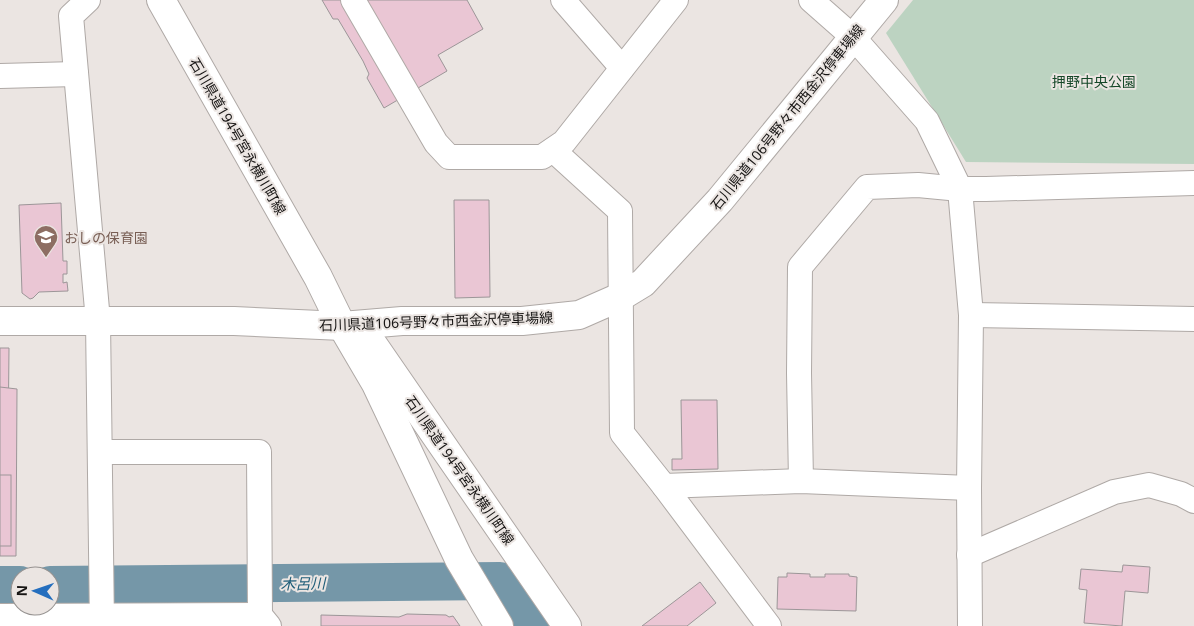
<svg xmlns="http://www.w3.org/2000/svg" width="1194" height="626" font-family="'Noto Sans','Noto Sans JP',sans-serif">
<rect width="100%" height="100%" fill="#ebe5e2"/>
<path fill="#bcd3c1" d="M913,0h281v164l-228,-2 -80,-129z"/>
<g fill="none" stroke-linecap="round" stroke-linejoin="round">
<g stroke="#7597a8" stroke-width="38">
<path d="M0,585h20"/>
<path d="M50,585l450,-4 33,45"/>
</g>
</g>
<g fill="#eac6d4" stroke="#9c9698">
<path d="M322,0h145l16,29 -45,26 9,16 -63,37 -17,-30 2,-4 -6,-13 -25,-42h-5z"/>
<path d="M454,200h35l1,97 -35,1z"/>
<path d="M61,203l2,58h4v13h-4v9l4,-1 1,9 -29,1 -6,6 -3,1 -8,-6 -3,-88z"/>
<path d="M0,348h9l-1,100 5,1v9h-13z"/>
<path d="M0,387l17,2 -1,167h-16z"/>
<path d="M681,400h36l1,69 -46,1v-11h10z"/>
<rect x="0" y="475" width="11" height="71"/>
<path d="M1123,565l27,2 -2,26 -23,-2 -3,35 -38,-3 3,-33 -8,-1 2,-20 41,3z"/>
<path d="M787,573l23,1v3h15v-3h24v2l8,1 -1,34 -79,-2 1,-32h9z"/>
<path d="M700,582l16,21 -29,23h-45z"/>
<path d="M407,614l39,1 3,2 4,-1 7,10h-139v-11l78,2z"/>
</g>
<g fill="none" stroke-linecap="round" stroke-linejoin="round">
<g stroke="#afa9a6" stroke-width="26">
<g id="minor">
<path d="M88,0l-17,16 27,305 4,305"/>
<path d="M353,0l83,143 13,14h93l22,-15 112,-142"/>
<path d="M563,0l59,68"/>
<path d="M811,0l42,37 74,84 33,68 11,126 -2,173 1,138"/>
<path d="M0,76l76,-2"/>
<path d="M553,150l67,61 2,222 42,53 105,140"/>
<path d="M971,315l223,4"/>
<path d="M100,452h159l1,163"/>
<path d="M801,481l-2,-108 1,-106 67,-80 51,-2 42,4h26l208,-6"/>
<path d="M664,486l137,-5 168,7"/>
<path d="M969,555l145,-63 35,-7 32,9 13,7"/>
<path d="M0,616l260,-1 9,11"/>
</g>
</g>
<g stroke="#afa9a6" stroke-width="30">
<g id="secondary">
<path d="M161,0l157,277 24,49 34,58 83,175 40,67"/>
<path d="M0,321h234l108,5 60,-5h120l57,-6 41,-18 23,-14 77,-83 164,-200"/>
<path d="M356,334l16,9 195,283"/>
</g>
</g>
<use href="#minor" stroke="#fff" stroke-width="24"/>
<use href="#secondary" stroke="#fff" stroke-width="28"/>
</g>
<defs>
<g id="school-pin" transform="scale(1.25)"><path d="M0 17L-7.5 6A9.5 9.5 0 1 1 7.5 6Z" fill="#8d6e63" stroke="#ebe5e2"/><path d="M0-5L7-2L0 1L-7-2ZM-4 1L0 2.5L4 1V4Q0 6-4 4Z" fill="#fff"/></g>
</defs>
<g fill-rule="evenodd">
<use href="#school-pin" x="46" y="237"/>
</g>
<g text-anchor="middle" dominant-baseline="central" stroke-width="4" stroke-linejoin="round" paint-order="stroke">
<g font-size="14" fill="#154728" stroke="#ebe5e2">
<text x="1094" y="81">押野中央公園</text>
</g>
<g font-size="14" fill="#171514" stroke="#ebe5e2">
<text transform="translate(787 117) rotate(-51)">石川県道106号野々市西金沢停車場線</text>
<text transform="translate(238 136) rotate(60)">石川県道194号宮永横川町線</text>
<text transform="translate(436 321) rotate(-2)">石川県道106号野々市西金沢停車場線</text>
<text transform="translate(460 470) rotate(55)">石川県道194号宮永横川町線</text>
</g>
<g font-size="14" fill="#785e54" stroke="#ebe5e2" text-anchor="start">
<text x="64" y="237">おしの保育園</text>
</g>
<g font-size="15" font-style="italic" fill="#205e79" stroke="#ebe5e2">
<text transform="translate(303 583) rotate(-1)">木呂川</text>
</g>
</g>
<g transform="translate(35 591) rotate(272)"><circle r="24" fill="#ebe5e2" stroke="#969290"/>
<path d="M0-4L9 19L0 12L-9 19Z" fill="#246ebe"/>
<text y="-8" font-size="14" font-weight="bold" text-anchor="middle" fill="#171514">N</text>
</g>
</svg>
